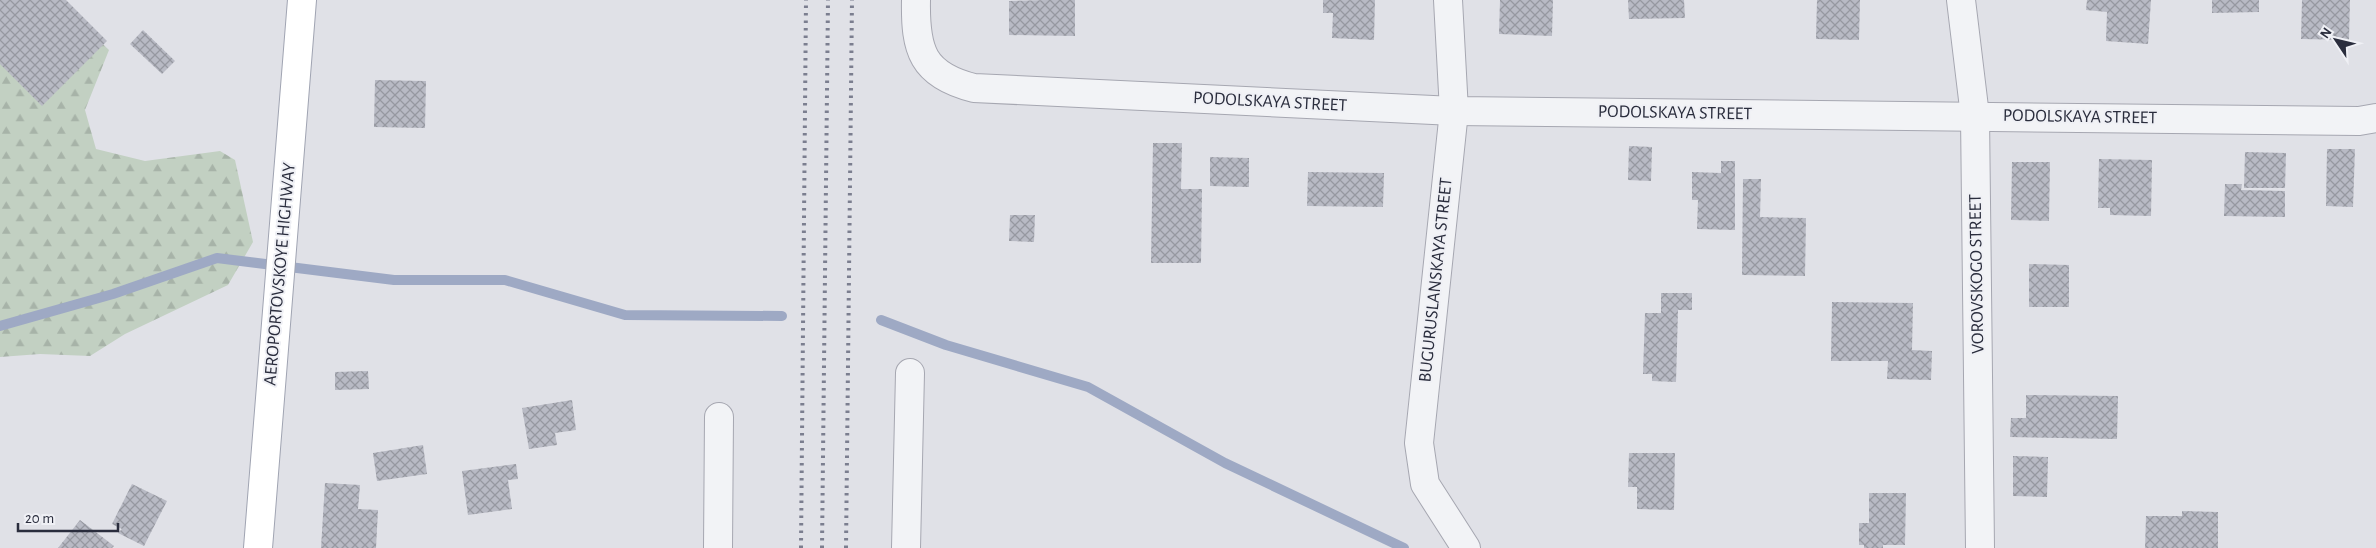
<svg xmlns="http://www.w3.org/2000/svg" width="2376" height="548" font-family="'Alegreya Sans',sans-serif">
<defs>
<pattern id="forest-firs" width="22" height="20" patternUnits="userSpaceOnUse" patternTransform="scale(1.25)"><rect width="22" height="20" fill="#c2d0c2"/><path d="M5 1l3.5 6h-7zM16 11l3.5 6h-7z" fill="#a7b3a8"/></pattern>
<pattern id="building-cross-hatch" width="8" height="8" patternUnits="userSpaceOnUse" patternTransform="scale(1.25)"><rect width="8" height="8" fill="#b8bac4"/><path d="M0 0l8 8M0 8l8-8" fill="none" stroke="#9698a0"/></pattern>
</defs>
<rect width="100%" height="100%" fill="#e0e1e7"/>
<path fill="url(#forest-firs)" d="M0,0l90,32 19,18 -24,60 11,39 49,12 75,-10 15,9 18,82 -25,43 -103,49 -35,22 -50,-2 -40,3z"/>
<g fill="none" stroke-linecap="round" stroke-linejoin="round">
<g stroke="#9ea9c4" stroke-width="10">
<path d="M881,320l65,25 142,42 137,76 179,85"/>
<path d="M0,326l113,-32 104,-36 177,22h111l120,35 157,1"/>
</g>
</g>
<g fill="url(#building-cross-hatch)">
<path d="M0,0h66l41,41 -65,65 -42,-42z"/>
<path d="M1047,0h28v36l-66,-1v-34z"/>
<path d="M1323,0h52l-1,40 -42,-2 1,-25h-10z"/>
<path d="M1500,0h53l-1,36 -53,-2z"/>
<path d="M1628,0h56l1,18 -56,1z"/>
<path d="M1817,0h43l-1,40 -43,-1z"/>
<path d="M2087,0h64l-3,44 -42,-3 1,-29 -21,-2z"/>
<path d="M2212,0h47v12l-47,1z"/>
<path d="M2302,0h48l-1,40 -48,-1z"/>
<path d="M143,30l32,31 -13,13 -32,-30z"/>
<path d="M375,80l51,1 -1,47 -51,-1z"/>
<path d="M1153,143h29l-1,46h21l-1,74h-50z"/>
<path d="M1629,146l23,1 -1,34 -23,-1z"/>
<path d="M2327,149h28l-2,58 -27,-1z"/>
<path d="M2245,152l41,1 -1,35h-41z"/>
<path d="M1210,157l39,1v29l-39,-1z"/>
<path d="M2099,159l53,1 -1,56 -41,-1v-7h-12z"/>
<path d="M1721,161h14v69l-38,-1 1,-29h-6v-28l29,1z"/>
<path d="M2012,162h38l-1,59 -38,-1z"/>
<path d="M1308,172l76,1 -1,34 -76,-1z"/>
<path d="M1743,179h18l-1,38 46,1 -1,58 -63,-1z"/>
<path d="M2225,184h17l-1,6 44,1v26l-61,-1z"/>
<path d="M1010,215h25l-1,27 -25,-1z"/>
<path d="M2029,264l40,1v42h-40z"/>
<path d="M1661,293h31v17h-14l-2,72 -24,-1v-7h-9l2,-61h16z"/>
<path d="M1832,302l81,1 -1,47 20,1 -1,29 -44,-1 1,-18h-57z"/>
<path d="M368,371l1,18 -34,1v-18z"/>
<path d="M2026,395l92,1 -1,43 -107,-2 1,-19h15z"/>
<path d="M572,400l4,30 -21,3 2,12 -28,4 -7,-41z"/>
<path d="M423,445l4,29 -50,7 -4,-28z"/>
<path d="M1629,453h46l-1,57 -37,-1v-22h-9z"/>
<path d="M2013,456l35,1 -1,40 -34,-1z"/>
<path d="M516,464l2,15 -10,1 4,29 -44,6 -6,-44z"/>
<path d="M325,483l35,2 -2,24 20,1 -2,38h-55z"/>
<path d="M132,484l35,17 -23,45 -26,-13 4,-4 -10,-5z"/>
<path d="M1869,493h37l-1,52h-22v3h-19v-3h-5v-22h10z"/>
<path d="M2182,511l36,1v36h-73l1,-32h36z"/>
<path d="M80,520l34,26 -2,2h-54z"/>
</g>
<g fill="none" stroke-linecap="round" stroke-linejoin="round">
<g stroke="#a6a7b1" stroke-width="30">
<g id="minor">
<path d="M916,0c-1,50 6,75 58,88l480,23 905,10 17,-3"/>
<path d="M1448,0l6,111 -35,332 6,41 41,64"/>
<path d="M1961,0l14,116 5,432"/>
<path d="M718,548l1,-131"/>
<path d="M906,548l4,-175"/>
</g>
</g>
<g stroke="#a0a4b2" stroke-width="30">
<path id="major" d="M258,548l44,-548"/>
</g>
<use href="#minor" stroke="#f2f3f6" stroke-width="28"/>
<use href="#major" stroke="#fff" stroke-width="28"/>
<g stroke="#7b7e8f" stroke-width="4" stroke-dasharray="2.5 5" stroke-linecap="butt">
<path d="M801,548l5,-548"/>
<path d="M822,548l6,-548"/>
<path d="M846,548l6,-548"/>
</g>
</g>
<g text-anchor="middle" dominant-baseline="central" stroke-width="4" stroke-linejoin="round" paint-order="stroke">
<g font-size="18" fill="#2a2d3d" stroke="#eff0f5">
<text transform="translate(1270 102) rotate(3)">PODOLSKAYA STREET</text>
<text transform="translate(1675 113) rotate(1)">PODOLSKAYA STREET</text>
<text transform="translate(2080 117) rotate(1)">PODOLSKAYA STREET</text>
<text transform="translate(280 274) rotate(-85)">AEROPORTOVSKOYE HIGHWAY</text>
<text transform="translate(1977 274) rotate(-91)">VOROVSKOGO STREET</text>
<text transform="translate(1436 280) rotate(-84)">BUGURUSLANSKAYA STREET</text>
</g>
</g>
<g transform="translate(2336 40) rotate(305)" stroke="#eff0f5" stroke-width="4" paint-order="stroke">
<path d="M0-4L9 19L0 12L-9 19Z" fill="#2a2d3d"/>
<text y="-8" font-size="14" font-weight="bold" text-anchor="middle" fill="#2a2d3d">N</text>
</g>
<path d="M18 523v8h100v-8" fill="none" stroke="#2a2d3d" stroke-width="2.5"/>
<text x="25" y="523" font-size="15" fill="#2a2d3d" stroke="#eff0f5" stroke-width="4" paint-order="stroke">20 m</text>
</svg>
